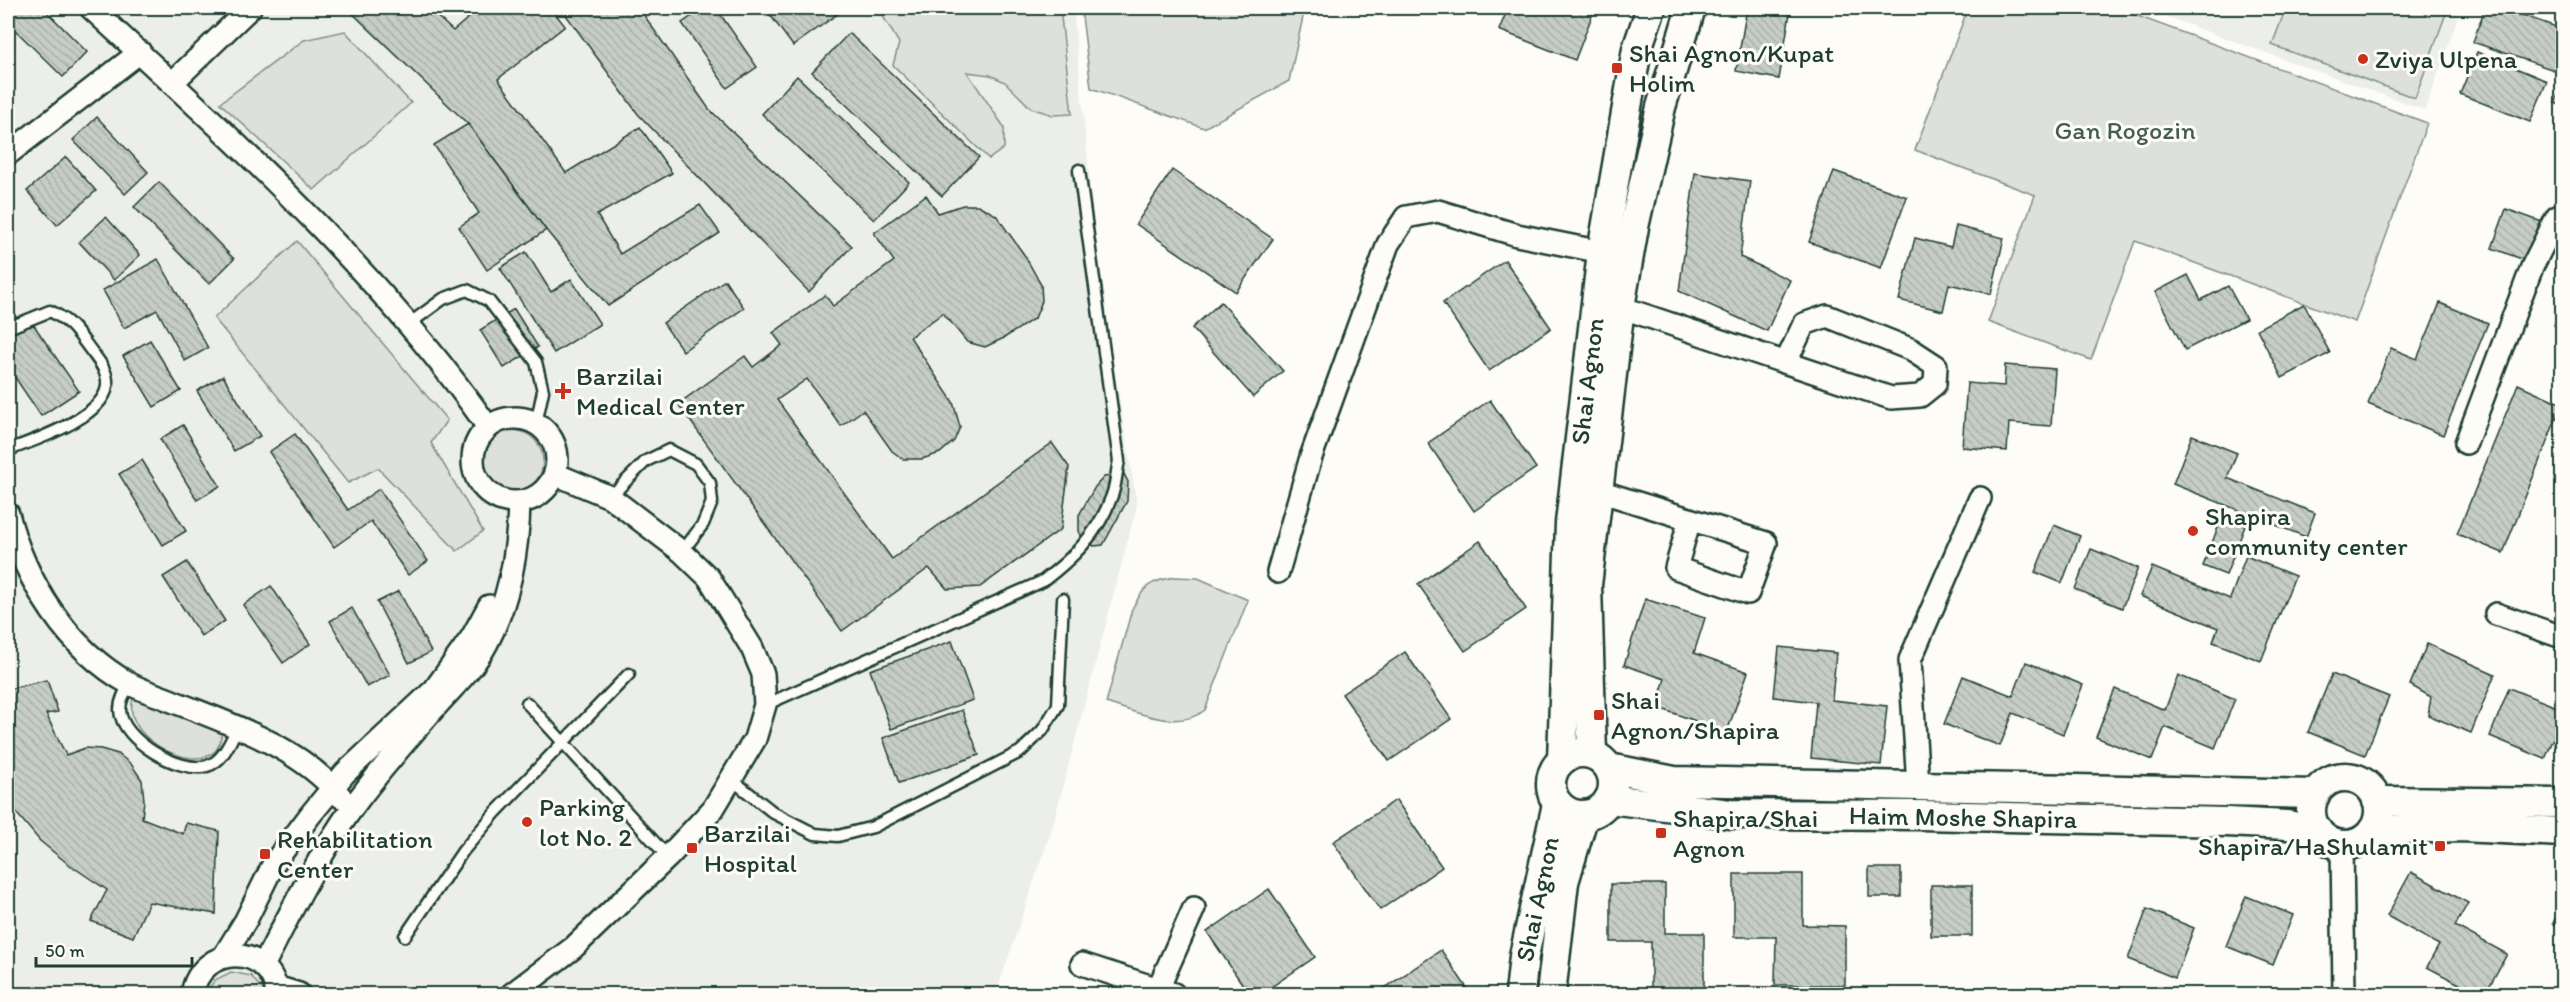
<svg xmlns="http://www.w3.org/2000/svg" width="2570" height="1002" font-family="Itim,sans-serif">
<defs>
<pattern id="building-back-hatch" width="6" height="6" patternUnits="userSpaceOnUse" patternTransform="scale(1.5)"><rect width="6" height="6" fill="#c6cdc7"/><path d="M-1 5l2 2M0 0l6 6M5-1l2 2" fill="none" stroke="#aab1ac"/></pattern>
</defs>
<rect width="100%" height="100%" fill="#fdfcf7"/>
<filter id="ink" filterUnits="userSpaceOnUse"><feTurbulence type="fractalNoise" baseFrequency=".0167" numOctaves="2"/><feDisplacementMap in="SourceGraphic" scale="12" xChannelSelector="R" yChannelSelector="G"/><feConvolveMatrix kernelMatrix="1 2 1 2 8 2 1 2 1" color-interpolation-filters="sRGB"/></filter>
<g filter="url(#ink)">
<g fill="#eceee9">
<path d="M8,8h1065l26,269 38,228 -85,323 -56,166h-988z"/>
<path d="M2142,8h319l-36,102z"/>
</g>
<g fill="#dde0db" stroke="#7e8e88" stroke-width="1.5">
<path d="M878,8h182l12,106 -19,1 -22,-7 -26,-26 -15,-7 -23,-3 37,55v21l-15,11 -96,-94 6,-22z"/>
<path d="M1081,8h224l-16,73 -85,47 -113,-40z"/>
<path d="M1968,8h148l311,115 -72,199 -220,-81 -44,119 -103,-38 47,-127 -120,-45z"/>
<path d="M2286,8h162l-33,90 -143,-53z"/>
<path d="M345,31l66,72 -97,87 -94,-87 84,-63z"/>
<path d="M297,241l150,179 -16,23 52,88 -26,20 -79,-83 -30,15 -134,-165z"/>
<circle cx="512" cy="461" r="31"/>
<path d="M1175,577l23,1 50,22 -43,110c-27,22 -71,1 -99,-7l26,-94c12,-23 17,-28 43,-32z"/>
<path d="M136,692l86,40c-1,6 -2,13 -6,18 -22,26 -104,-16 -80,-58z"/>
<path d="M231,972l20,4 15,18h-62l11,-14z"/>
</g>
<g fill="url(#building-back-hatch)" stroke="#1f3d34" stroke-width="1.5">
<path d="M8,8h35l44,44 -24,25 -55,-54z"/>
<path d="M347,8h81l25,23 27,-23h71l14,18 -67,53 68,94 74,-46 32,46 -75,42 23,39 80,-49 20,28 -112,73 -62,-76 -78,-106z"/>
<path d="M561,8h78l70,101 143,137 -43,46 -171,-178z"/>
<path d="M704,8h12l41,59 -30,21 -45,-65z"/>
<path d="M765,8h65l6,7 -43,31z"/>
<path d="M830,8h15l-9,7z"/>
<path d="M1508,8h87l-20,52 -76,-30z"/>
<path d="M1747,8l43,5 -11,66 -43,-8z"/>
<path d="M2485,8h17l60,21v25l-5,17 -84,-29z"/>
<path d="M849,33l130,124 -37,39 -130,-124z"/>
<path d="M2477,52l70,29 -17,41 -70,-28z"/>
<path d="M797,76l112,106 -35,38 -112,-106z"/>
<path d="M2562,84v22l-7,-3z"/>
<path d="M97,117l51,55 -23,22 -52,-54z"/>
<path d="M468,124l78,106 -59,40 -28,-43 20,-14 -45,-68z"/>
<path d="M66,157l30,34 -39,34 -30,-34z"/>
<path d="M1172,170l101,69 -37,53 -100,-68z"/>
<path d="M1834,171l73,26 -26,71 -72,-26z"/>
<path d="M1695,173l55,8 -10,76 50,23 -23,51 -88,-40z"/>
<path d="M159,182l75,77 -25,25 -75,-77z"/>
<path d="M926,195l12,18 25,-8h15l18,10 29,41 16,29 1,16 -7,17 -31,20 -19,9 -18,-5 -24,-29 -33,24 43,65 7,25 -6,14 -14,12 -18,6h-19l-11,-8 -29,-41 -22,16 -34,-47 -30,21 115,159 160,-116 17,24 -8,62 -81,58 -33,2 -18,-21 -87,63 -164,-227 67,-48 8,11 29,-22 -9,-12 52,-38 8,11 61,-45 -20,-28z"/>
<path d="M2506,209l36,13 -15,39 -35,-13z"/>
<path d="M106,217l34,38 -26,25 -35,-38z"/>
<path d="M1956,226l48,12 -13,56 -42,-10 -6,27 -44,-11 16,-62 36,9z"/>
<path d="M526,252l25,40 20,-13 29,45 -46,29 -54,-85z"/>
<path d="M158,259l50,89 -23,13 -28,-51 -33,18 -21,-38z"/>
<path d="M1505,260l46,68 -62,43 -46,-68z"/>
<path d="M2188,275l13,25 27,-14 18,33 -61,31 -30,-58z"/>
<path d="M725,280l19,28 -61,43 -20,-28z"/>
<path d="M1221,302l62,69 -30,26 -61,-69z"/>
<path d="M2440,303l48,20 -45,112 -75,-31 23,-56 26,11z"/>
<path d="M2562,303v25l-8,-3z"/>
<path d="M2304,304l26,49 -48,25 -25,-49z"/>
<path d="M514,309l24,38 -34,21 -24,-38z"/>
<path d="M31,321l48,70 -38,25 -33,-49v-30z"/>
<path d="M150,340l31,51 -27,16 -31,-51z"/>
<path d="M2005,365l50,4 -4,57 -42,-3 -2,28 -45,-4 5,-64 37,3z"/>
<path d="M223,376l37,60 -26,15 -37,-60z"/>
<path d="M2518,384l44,20 -59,149 -46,-19z"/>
<path d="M1490,400l46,68 -62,43 -46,-68z"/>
<path d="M183,425l37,61 -23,14 -37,-61z"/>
<path d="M295,434l53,76 31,-21 49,72 -20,14 -37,-54 -37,26 -65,-95z"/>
<path d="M2192,435l45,18 -10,25 88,35 -9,24 -133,-53z"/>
<path d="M142,460l44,71 -23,14 -44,-71z"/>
<path d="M1124,474l4,8 -1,19 -24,44 -9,1 -10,-5 -5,-9v-17l16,-28 9,-10z"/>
<path d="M2222,517l23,9 -19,49 -23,-9z"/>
<path d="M2054,525l26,11 -18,47 -27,-11z"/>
<path d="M1480,541l46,68 -61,42 -47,-67z"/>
<path d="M2091,549l47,19 -16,40 -47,-19z"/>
<path d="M2246,556l49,20 -34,85 -48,-19 5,-14 -78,-32 12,-29 78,32z"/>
<path d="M187,562l38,59 -24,15 -38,-59z"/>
<path d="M271,586l39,58 -27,19 -40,-58z"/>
<path d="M399,591l32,61 -22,11 -32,-61z"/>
<path d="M1645,599l60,19 -11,35 54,19 -21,60 -71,-25 9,-28 -41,-14z"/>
<path d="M352,608l38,67 -23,12 -37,-66z"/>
<path d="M952,641l21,59 -82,29 -21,-59z"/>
<path d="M2427,644l68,30 -24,59 -43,-18 3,-18 -21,-12z"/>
<path d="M1779,647l57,6 -4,47 55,6 -6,59 -70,-7 5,-56 -42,-5z"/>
<path d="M1405,652l46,67 -62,42 -47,-67z"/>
<path d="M2026,662l57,23 -20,49 -50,-21 -13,33 -56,-22 19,-48 50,20z"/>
<path d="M2332,674l57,23 -24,58 -57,-23z"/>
<path d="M2178,675l57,24 -20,49 -50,-21 -13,33 -56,-23 19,-48 50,21z"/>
<path d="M47,680l11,32 -12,2 20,41 19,-7 16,1 17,5 13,10 11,16 2,20 -2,18 41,16 3,-11 33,8 -3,83 -67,-12 -16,35 -42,-16 16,-31 -40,-27 -27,-22 -32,-38v-114z"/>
<path d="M2509,688l50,20 3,-10v29l-3,-1 -14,33 -55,-23z"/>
<path d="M962,710l17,45 -80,28 -16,-45z"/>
<path d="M1396,800l46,67 -62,43 -47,-68z"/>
<rect x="1869" y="868" width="32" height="29"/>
<path d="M2411,872l57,31 -13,23 52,28 -22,40h-7l-51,-27 12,-22 -52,-29z"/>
<path d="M1734,874h69v51l42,1v59h-70l1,-48h-42z"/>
<path d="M1611,884h54v49h39v59h-53v-50h-40z"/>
<rect x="1931" y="885" width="41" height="51"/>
<path d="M1269,889l46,68 -54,37h-12l-42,-62z"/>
<path d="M2246,896l47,19 -20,50 -47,-19z"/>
<path d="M2562,906v22l-9,-5z"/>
<path d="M2147,909l47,19 -19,50 -47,-19z"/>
<path d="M1441,950l30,44h-91l-1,-2z"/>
</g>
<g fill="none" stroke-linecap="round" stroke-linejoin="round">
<g stroke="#1f3d34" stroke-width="15">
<g id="lane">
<path d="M409,324l34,-25 24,-9 22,11 47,61 7,29 -7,33"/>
<path d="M8,328l42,-17c22,11 27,21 42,41 6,8 14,17 15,28 5,35 -74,61 -99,70"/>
<path d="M610,497l36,-36 23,-11 27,14 14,19 2,19 -9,22 -21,28"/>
<path d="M130,684c-5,8 -10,16 -10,26 1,30 60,64 87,56 17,-5 23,-25 31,-39"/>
<path d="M527,703l141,154"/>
<path d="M765,705l278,-124c29,-22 55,-47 68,-83 5,-11 5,-25 8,-37l-40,-291"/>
<path d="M731,779l43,34 41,21 23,2 35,-9 147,-75 22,-21 16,-26 5,-106"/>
<path d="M405,936l58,-85 33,-39 133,-138"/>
</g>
</g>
<g stroke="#1f3d34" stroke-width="26">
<g id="street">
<path d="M91,8c141,131 286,261 397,419"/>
<path d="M172,83l78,-75"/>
<path d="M8,154l132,-102"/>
<path d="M1620,307l271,91 29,-2 15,-12 1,-18 -26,-17 -83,-33 -23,8 -18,38"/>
<circle cx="515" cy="460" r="42"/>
<path d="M2466,443l66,-176 25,-50 5,-2"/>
<path d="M1599,491l167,52 -18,50 -72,-25 14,-49"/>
<path d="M8,514c17,67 59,135 122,170 13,7 28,11 42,17 60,24 127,45 169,96"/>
<path d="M1278,572l33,-115 77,-213 18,-27 32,-6 79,24 85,17"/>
<path d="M2496,614l66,23"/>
<path d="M1918,785l-8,-125 70,-162"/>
<path d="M2342,845l2,149"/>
<path d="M224,956l22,-36 28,-57 37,-49 34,-41 89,-83 38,-53 17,-31"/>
<path d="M1082,964l92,30"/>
<path d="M263,966c27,-53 55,-109 89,-158 27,-37 57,-71 87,-105 17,-19 36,-37 48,-60 23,-44 31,-91 32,-140"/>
<path d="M276,987l23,7"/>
<path d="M1158,989l36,-81"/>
<path d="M192,994c9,-51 79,-51 85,0"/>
<path d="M512,994l61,-46 95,-91 45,-48 42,-70 10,-34 -2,-31 -11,-26 -43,-70 -27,-26 -72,-55 -55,-23"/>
</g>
</g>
<g stroke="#1f3d34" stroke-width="33">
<g id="secondary">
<circle cx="1582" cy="784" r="31"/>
<path d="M1592,754l-5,-169 33,-278 14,-80 27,-120 30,-99"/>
<path d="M1562,760l8,-237 32,-271 35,-203 14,-41"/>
<path d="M1609,768l65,13 641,13"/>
<circle cx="2345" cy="811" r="34"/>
<path d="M1609,799l121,15 190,1 307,7 60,3 30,5"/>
<path d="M2377,801l185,2"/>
<path d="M2373,830l88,-3 101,5"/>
<path d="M1520,994l4,-38 33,-152"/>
<path d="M1551,994l13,-112 20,-67"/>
</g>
</g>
<use href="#lane" stroke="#fdfcf7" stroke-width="10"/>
<use href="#street" stroke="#fdfcf7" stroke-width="21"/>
<use href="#secondary" stroke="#fdfcf7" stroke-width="28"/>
</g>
</g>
<g fill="#c8321e" stroke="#fdfcf7" stroke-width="2">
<circle cx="2363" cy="59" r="6"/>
<rect x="1611" y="62" width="12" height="12" rx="3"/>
<path d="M560 382h6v6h6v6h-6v6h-6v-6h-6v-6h6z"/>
<circle cx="2193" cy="531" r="6"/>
<rect x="1593" y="709" width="12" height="12" rx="3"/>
<circle cx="527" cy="822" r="6"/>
<rect x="1655" y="827" width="12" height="12" rx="3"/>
<rect x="2434" y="840" width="12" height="12" rx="3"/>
<rect x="686" y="842" width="12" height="12" rx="3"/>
<rect x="259" y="848" width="12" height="12" rx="3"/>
</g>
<g text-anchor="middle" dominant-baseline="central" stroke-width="6" stroke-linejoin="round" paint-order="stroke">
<g font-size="26" fill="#1f3d34" stroke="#fdfcf7" text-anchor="start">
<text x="1629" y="53">Shai Agnon/Kupat<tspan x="1629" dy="30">Holim</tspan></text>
<text x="2375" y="59">Zviya Ulpena</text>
<text x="576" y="376">Barzilai<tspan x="576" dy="30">Medical Center</tspan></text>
<text x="2205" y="516">Shapira<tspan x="2205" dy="30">community center</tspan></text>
<text x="1611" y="700">Shai<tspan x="1611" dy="30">Agnon/Shapira</tspan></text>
<text x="539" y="807">Parking<tspan x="539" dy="30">lot No. 2</tspan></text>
<text x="1673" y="818">Shapira/Shai<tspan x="1673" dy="30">Agnon</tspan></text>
<text x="704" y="833">Barzilai<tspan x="704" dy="30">Hospital</tspan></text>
<text x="277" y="839">Rehabilitation<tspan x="277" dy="30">Center</tspan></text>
<text x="2428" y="846" text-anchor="end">Shapira/HaShulamit</text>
</g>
<g font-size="26" fill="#455e55" stroke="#fdfcf7">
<text x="2125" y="130">Gan Rogozin</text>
</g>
<g font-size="26" fill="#1f3d34" stroke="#fdfcf7">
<text transform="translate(1587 381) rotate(-83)">Shai Agnon</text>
<text transform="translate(1963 817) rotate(1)">Haim Moshe Shapira</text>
<text transform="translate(1537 899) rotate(-78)">Shai Agnon</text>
</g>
</g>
<rect width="2570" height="1002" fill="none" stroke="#fdfcf7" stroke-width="30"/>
<rect x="15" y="15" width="2540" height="972" fill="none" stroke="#1f3d34" stroke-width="2" filter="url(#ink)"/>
<path d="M36 957v9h156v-9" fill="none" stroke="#1f3d34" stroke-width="3"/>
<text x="45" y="957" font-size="18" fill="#1f3d34" stroke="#fdfcf7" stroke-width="4.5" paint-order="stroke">50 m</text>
</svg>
